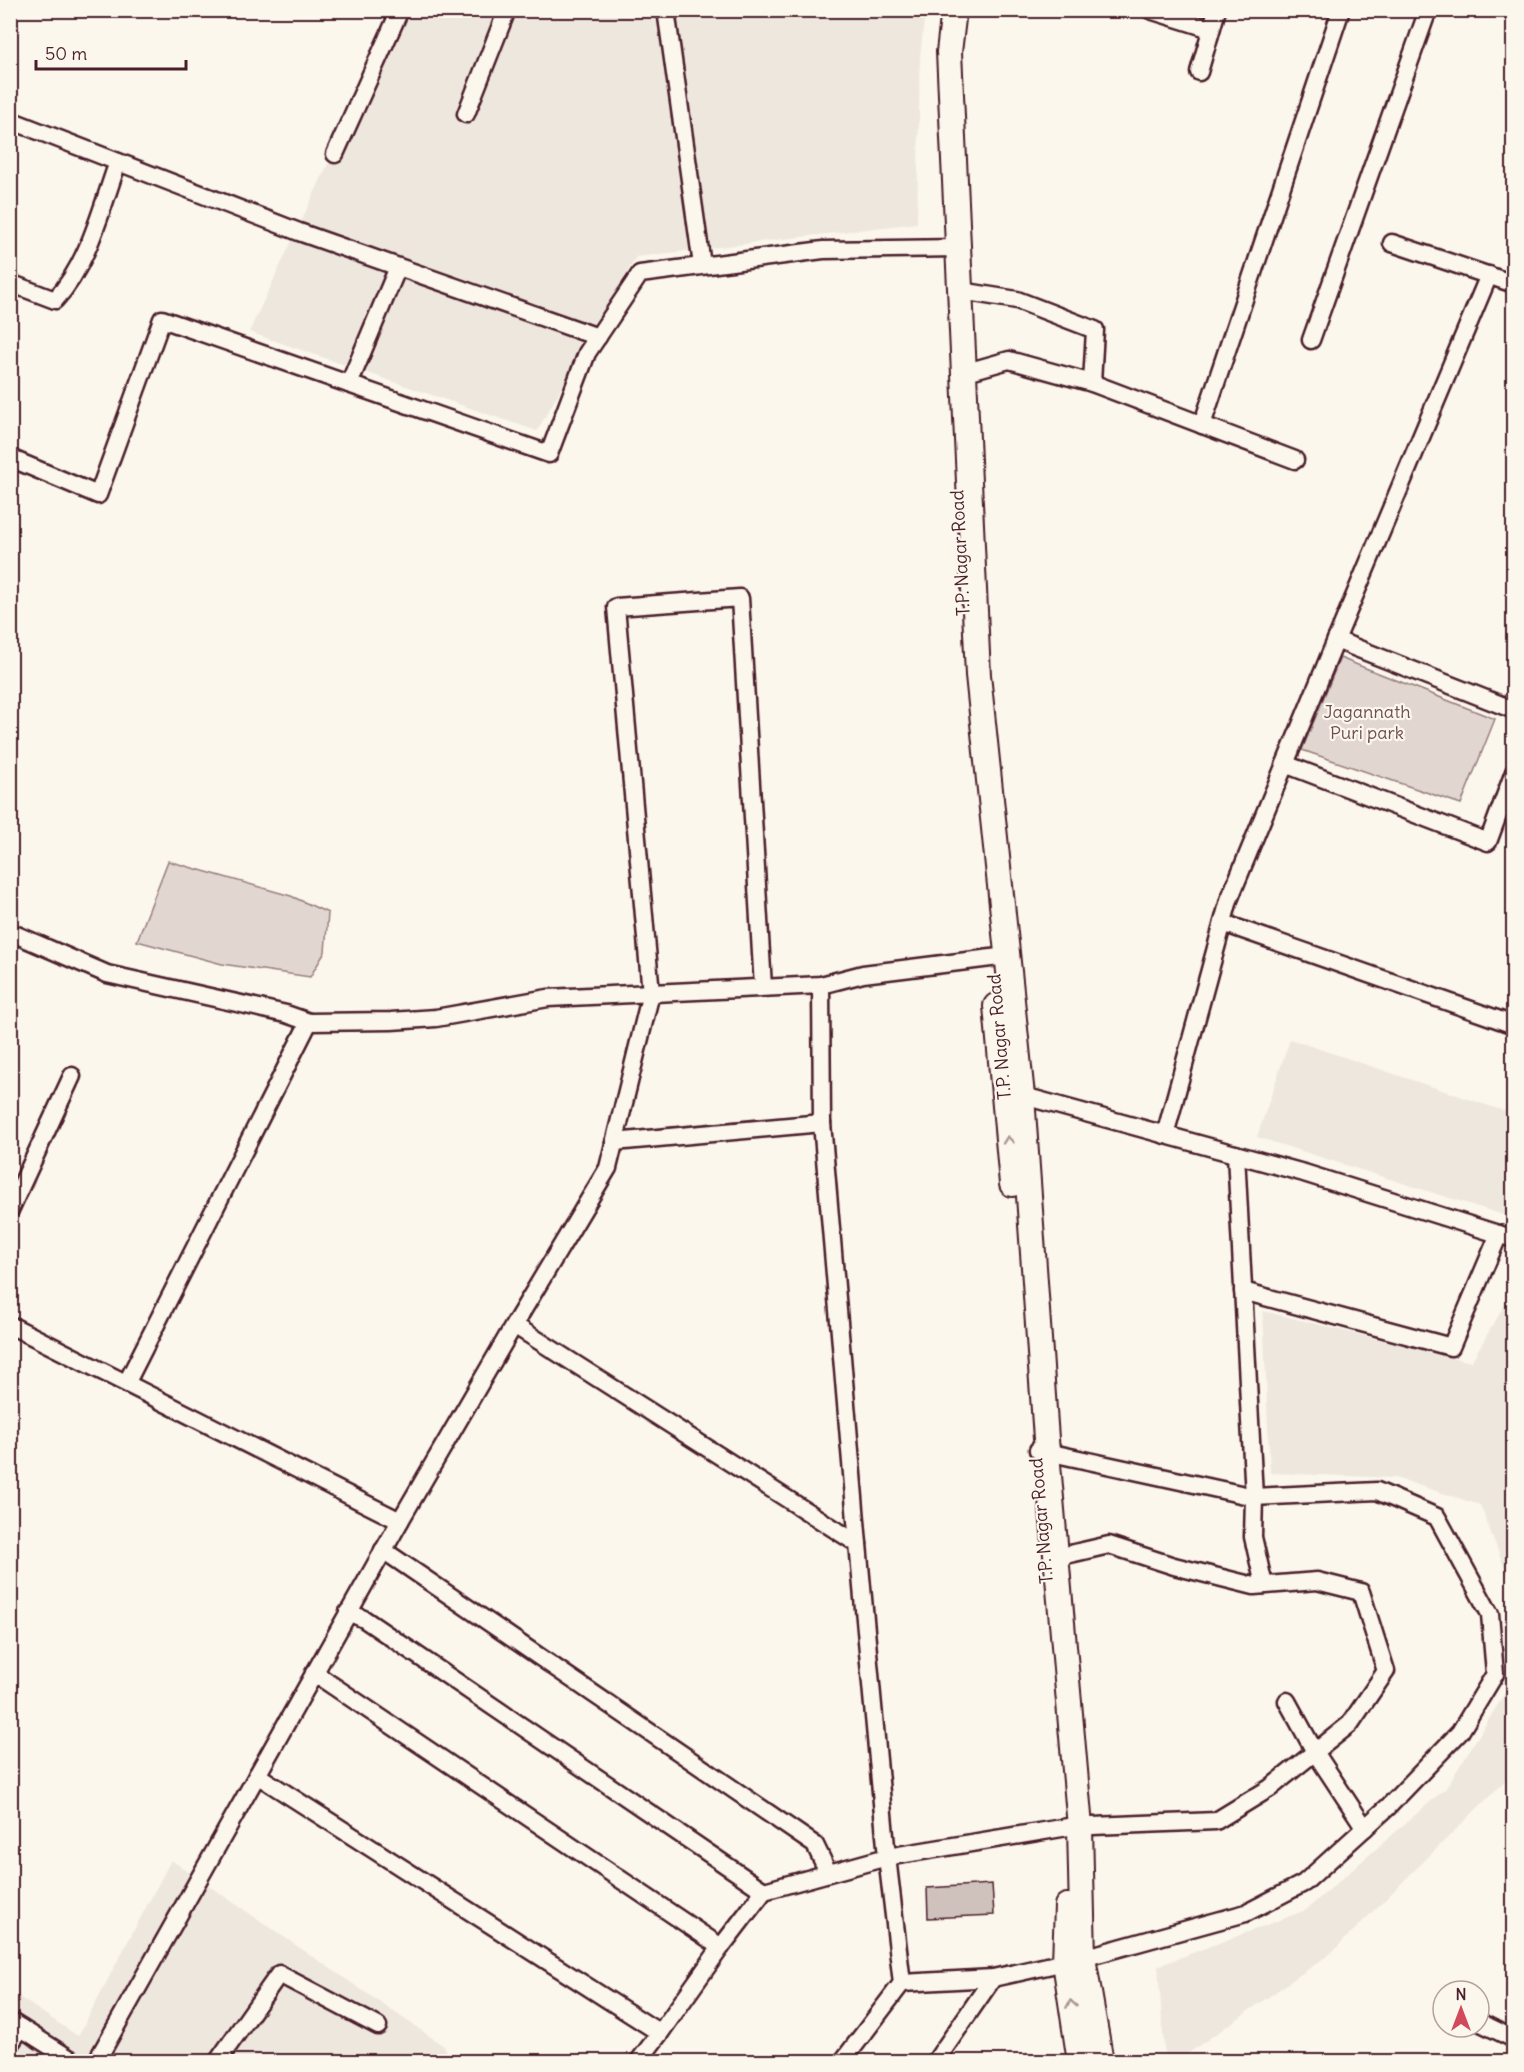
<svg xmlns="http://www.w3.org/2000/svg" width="1524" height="2072" font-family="Delius,sans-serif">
<rect width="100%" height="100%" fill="#fbf7ec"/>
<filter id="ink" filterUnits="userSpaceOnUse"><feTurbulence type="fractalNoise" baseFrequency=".0167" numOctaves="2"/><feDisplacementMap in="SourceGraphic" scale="12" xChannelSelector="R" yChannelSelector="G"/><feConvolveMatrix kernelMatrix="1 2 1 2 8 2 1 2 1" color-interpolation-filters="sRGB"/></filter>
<g filter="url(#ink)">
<g fill="#eee7de">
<path d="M400,11h525l-5,47 -3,165 -281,34 -99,174 -288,-99z"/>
<path d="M1290,1039l223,75v104l-256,-81z"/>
<path d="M1513,1291v298l-33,-84 -84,-27 -126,-5 -7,-162 208,51z"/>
<path d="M1513,1641v140l-7,-1 -176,174 -153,107h-12l-7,-95 148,-56 140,-122 64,-103z"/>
<path d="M171,1860l273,186 4,10 -4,6 -433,-1 -1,-70 68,45z"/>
</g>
<g fill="#e2d7d0" stroke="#967b7e" stroke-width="1.5">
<path d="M1340,658l155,61 -34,85 -159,-54z"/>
<path d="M168,861l123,35 37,17 -3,39 -15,25 -88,-13 -85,-23z"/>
</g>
<path fill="#cfc2bc" stroke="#4a1f2b" stroke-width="1.5" d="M992,1884l2,31 -66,3 -1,-30z"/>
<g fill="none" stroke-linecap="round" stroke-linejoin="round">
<g stroke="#4a1f2b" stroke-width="21">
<g id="minor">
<path d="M666,10l36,255"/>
<path d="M1150,10l61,19"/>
<path d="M1199,72l18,-62"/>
<path d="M466,114l41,-104"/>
<path d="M10,120l289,112 299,105"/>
<path d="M335,154l65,-144"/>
<path d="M1392,243l122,41"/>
<path d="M10,283l45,17c34,-37 46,-91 63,-138"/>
<path d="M961,291l56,9 78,30 -3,53 -83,-23 -46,13"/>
<path d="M1311,340l117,-330"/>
<path d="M1092,383l203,77"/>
<path d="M349,384l49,-117"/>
<path d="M1202,425l139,-415"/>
<path d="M10,458l88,37 64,-176 387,135 38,-101 53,-79 183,-24 136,-2"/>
<path d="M1336,640l153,-365"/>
<path d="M1285,764l203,78 26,-70"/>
<path d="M1223,923l291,102"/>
<path d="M10,932l97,42 179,40 23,8 82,-1 45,-3 112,-20 273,-13 42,-11 144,-18"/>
<path d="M1013,1093l291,80 210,66"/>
<path d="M822,1123l36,421"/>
<path d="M1165,1135l64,-235 107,-260 178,70"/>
<path d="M614,1142l208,-19 -1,-138"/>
<path d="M1236,1154l18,343 -1,40 11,48"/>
<path d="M10,1210l62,-134"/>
<path d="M1243,1291l208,56 48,-113"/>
<path d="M10,1325l390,196 -304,541"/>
<path d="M514,1325l94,-157 43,-175 -35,-386 124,-9 23,389"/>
<path d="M127,1382l182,-360"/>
<path d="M1038,1450l216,47 123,-6 60,26 53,97 5,60 -35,58 -72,75 -84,76 -58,30 -163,45 -90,20 -91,5 -15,-126 181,-30 148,-6 54,-33 80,-64 36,-53 -25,-79 -44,-11 -63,5 -80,-20 -65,-21 -52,12"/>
<path d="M400,1521l114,-196 344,219 29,313 -123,34"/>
<path d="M383,1550l432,295 13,27"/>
<path d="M348,1612l16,7 400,272 -43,56"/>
<path d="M1287,1701l28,51 50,76"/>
<path d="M257,1775l403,258 61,-86 -407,-274"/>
<path d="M10,2021l65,41"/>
<path d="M1479,2022l35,17"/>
<path d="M10,2044l11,-16"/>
<path d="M217,2062l62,-88 99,52"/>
<path d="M638,2062l22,-29"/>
<path d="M842,2062l60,-79"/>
<path d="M935,2062l58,-84"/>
</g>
</g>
<g stroke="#4a1f2b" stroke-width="28">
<g id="secondary">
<path d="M954,10l-5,42 29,623 44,421 25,357 33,374 3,131 18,104"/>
<path d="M996,1006l16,178"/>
<path d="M1067,1906l-2,56 15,100"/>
</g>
</g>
<use href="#minor" stroke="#fbf7ec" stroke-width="16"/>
<use href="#secondary" stroke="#fbf7ec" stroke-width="24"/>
</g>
<defs><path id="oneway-chevron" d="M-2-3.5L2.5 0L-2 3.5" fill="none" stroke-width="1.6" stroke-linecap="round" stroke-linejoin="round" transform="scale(1.5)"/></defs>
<g stroke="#ab9695">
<use href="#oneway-chevron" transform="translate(1008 1140) rotate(-95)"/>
<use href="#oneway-chevron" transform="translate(1071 2004) rotate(-99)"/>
</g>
</g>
<g text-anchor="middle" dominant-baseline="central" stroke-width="4.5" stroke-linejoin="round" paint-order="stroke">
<g font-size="18" fill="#4a1f2b" stroke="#fbf7ec">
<text transform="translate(960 553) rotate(-93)">T.P. Nagar Road</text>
<text transform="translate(999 1037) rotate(-95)">T.P. Nagar Road</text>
<text transform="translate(1041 1521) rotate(-95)">T.P. Nagar Road</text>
</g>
<g font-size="18" fill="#704d54" stroke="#fbf7ec">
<text x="1367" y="711">Jagannath<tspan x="1367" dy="21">Puri park</tspan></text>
</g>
</g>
<rect width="1524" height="2072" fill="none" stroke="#fbf7ec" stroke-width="36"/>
<rect x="18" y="18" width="1488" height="2036" fill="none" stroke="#4a1f2b" stroke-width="2" filter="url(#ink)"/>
<g transform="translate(1461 2009)"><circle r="28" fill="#fbf7ec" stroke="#b4a19f" stroke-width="1.5"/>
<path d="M0-4.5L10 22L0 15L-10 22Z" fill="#d1495b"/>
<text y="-9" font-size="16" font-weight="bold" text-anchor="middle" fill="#4a1f2b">N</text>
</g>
<path d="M36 60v9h150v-9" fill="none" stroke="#4a1f2b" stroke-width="3"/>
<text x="45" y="60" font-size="18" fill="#4a1f2b" stroke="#fbf7ec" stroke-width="4.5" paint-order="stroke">50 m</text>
</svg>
